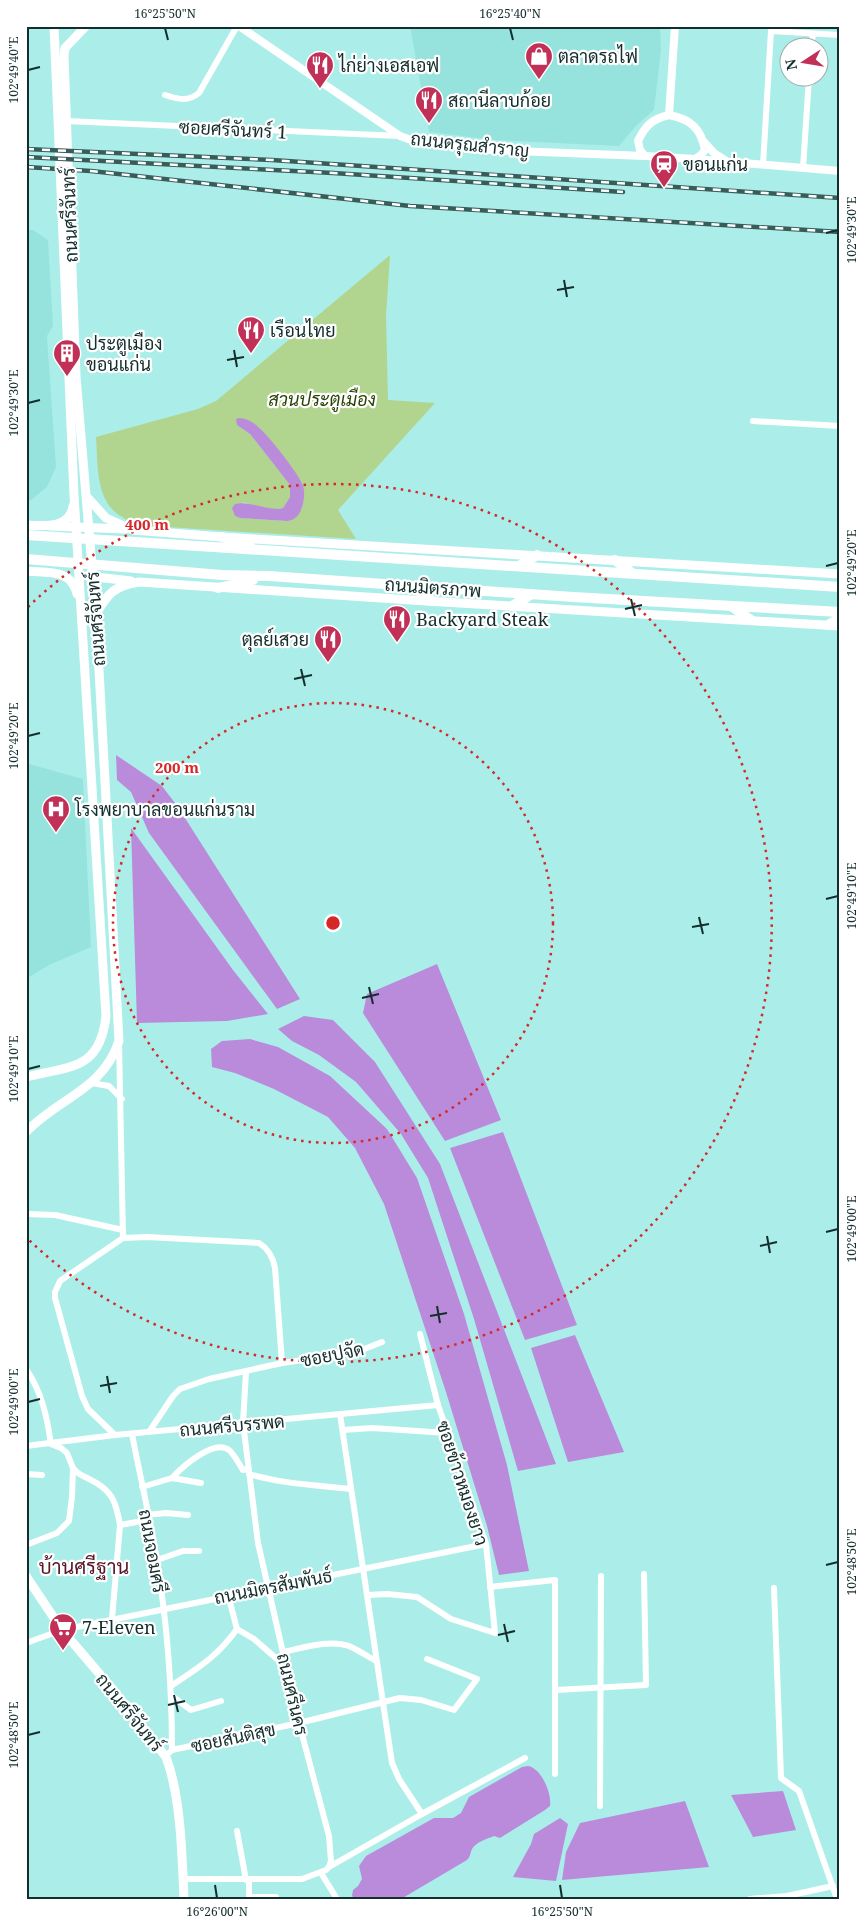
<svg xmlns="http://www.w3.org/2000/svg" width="866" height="1925" font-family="'Noto Serif',Sarabun,serif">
<rect width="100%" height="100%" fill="#abeee9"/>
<g fill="#96e3dd">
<path d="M410,26h250l1,24 -7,60 -18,16 -17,20 -124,-6 -66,-8z"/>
<path d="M26,230h7l15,10 5,86 -6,10 9,131 -9,20 -21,17z"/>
<path d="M26,763l57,16 8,168 -42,18 -23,14z"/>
</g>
<path fill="#b1d48f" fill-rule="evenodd" d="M390,255l-4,61 2,84 47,3 -97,107 18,29 -220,-14c-5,-3 -12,-6 -17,-10 -24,-16 -21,-52 -23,-78l102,-28 18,-8zM237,425l21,1 30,37 15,22 -8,33 -7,3 -48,-3 -5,-2 8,-14c14,4 26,9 40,6l7,-11v-12l-40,-51z"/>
<g fill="#ba8bdb">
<path d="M239,418c6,0 12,3 17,7 10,7 44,50 47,61 3,8 0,27 -8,32 -2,2 -5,2 -7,3l-48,-3 -5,-2 -3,-8 3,-4c16,-4 31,8 48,4l7,-11v-12l-40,-51 -13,-9 -1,-6z"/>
<path d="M116,755l46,31 16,21 122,192 -23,10 -128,-176 -18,-41 -14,-12z"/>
<path d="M131,828l102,142 35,44 -41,7 -90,2z"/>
<path d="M437,964l64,156 -56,21 -82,-128 4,-19z"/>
<path d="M304,1016l29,4 42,42 65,102 116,300 -38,7 -44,-152 -46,-141 -27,-44 -45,-52 -37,-27 -27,-14 -14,-12z"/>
<path d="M250,1039l28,8 52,29 57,53 30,49 47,136 43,151 22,106 -30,4 -12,-49 -41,-134 -62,-188 -29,-56 -27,-31 -54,-28 -39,-16 -23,-6 -1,-18 11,-8z"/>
<path d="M503,1132l74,193 -52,15 -75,-192z"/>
<path d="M575,1335l49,117 -56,10 -37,-114z"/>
<path d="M528,1766c13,2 24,27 22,40l-5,4 -45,28 -6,-2c-7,3 -18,6 -22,13 -2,4 -1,7 -5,11l-66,39h-46l-3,-3 1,-6 5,-4 4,-7 -3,-13 7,-10 68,-38h19l8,-5 8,-16 53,-30z"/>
<path d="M783,1791l13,39 -43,7 -22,-42z"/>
<path d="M685,1801l24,66 -147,13 4,-28 14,-29z"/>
<path d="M560,1818l8,6 -12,57 -43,-4 18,-33 3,-10z"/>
</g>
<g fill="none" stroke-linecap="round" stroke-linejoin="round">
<g stroke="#fff" stroke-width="6">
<path d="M811,48l2,-14"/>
<path d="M165,95c12,4 23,7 34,-2l38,-67"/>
<path d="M66,121l334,15"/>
<path d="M763,165l8,-134 69,4"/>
<path d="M803,168l6,-90"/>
<path d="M753,421l87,5"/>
<path d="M840,532v12"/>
<path d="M119,1042l4,196"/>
<path d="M91,1083l18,3 13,13"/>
<path d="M26,1214l29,1 68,15"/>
<path d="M282,1363l72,-10 28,-11"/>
<path d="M26,1369c16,23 21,48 25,75l10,4 6,5 6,15 -1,29 -3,24 -12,12 -31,12"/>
<path d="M343,1430l29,-2 75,5"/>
<path d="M132,1434c8,42 18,84 25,127 10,62 15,126 15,189l-2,2"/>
<path d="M115,1435l-27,-26 -6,-13 -27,-98v-6l5,-11 63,-43 24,-1 112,6c10,6 14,14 16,25l7,95 -73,16 -29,10 -7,7 -24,36"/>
<path d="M26,1446l89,-11 323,-30"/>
<path d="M73,1468c5,7 9,7 16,11 23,11 27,22 31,46l28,-5"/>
<path d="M26,1474l16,1"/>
<path d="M249,1474c33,10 67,11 102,15"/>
<path d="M172,1478c9,-10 42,-40 57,-28 5,4 10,14 14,20l5,-1"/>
<path d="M142,1487l30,-9 29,5"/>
<path d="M147,1515l19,-2 22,2"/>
<path d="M157,1560l26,-9h16"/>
<path d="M490,1587l65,-7v194"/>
<path d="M774,1588l7,190 18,13 38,108"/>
<path d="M228,1595l9,34 17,10 32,28"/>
<path d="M368,1595l19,-1 30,3 34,22 44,14 -9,-89 -48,-139 -18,-71"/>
<path d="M112,1619l8,-94"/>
<path d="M26,1643l36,-13 424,-86"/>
<path d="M283,1652c20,-4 45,-13 66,-6 9,4 18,10 27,15"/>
<path d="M171,1686c27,-18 46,-29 66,-57"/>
<path d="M556,1690l90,-5 -2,-111"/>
<path d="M172,1696l19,14 30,-9"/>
<path d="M172,1750l127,-27 101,-25 21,2 33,10 23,-31 -50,-20"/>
<path d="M600,1806l1,-230"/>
<path d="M422,1814l103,-56"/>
<path d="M237,1831l9,49"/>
<path d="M329,1867l93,-53 -23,-35 -7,-16 -52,-349"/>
<path d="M321,1873l16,26"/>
<path d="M183,1879h119l24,-9 3,-3 2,-6 -2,-25 -30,-113 -41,-180 -15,-120 3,-51"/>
<path d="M249,1880v17h27"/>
<path d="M750,1899l37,-3 46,-10"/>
</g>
<g stroke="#fff" stroke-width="8">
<path d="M239,26l161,110 11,4 79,10 155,6"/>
<path d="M669,115c21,4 32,13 36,35l-4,5 -6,4 -50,-3 -5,-6 -2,-9c7,-15 14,-22 31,-26z"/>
<path d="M669,115l6,-89"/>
<path d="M704,142l10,11 11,7"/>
<path d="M695,159l145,12"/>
</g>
<g stroke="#fff" stroke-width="9">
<path d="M87,497l19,21 27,12 89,7 618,37"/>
<path d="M26,525c18,1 44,4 47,-19"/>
<path d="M50,526l75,3"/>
<path d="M26,571c21,2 45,-3 51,23"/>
<path d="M87,576l44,5"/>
<path d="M96,614c12,-21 18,-28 43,-32l287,19 414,25"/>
<path d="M26,1077c45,-11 74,-7 80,-61l-32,-521 -20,-469"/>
<path d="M26,1132c32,-34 77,-42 93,-91l-23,-427 -20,-237 -12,-321 1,-8 21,-22"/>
<path d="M26,1576l36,54 47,55 57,72c15,40 16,98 18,142"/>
</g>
<g stroke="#fff" stroke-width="10">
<path d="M26,535l814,52"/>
<path d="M222,537l28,9"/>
<path d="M26,559l196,16 47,1 304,21 267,15"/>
<path d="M615,560l17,13"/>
<path d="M519,566l18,-11"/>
<path d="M414,587l18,14"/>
<path d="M218,588l35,-8"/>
<path d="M512,606l20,-12"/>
<path d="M731,606l20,14"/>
<path d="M828,625l12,-7"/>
</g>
<g stroke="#375c59" stroke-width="4.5">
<g id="rail">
<path d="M26,149l246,11 568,38"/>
<path d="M26,157l307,16 290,19"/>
<path d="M26,167l65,4 319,35 430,26"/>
</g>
</g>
<use href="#rail" stroke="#fff" stroke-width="2.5" stroke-dasharray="8" stroke-linecap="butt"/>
</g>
<path fill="none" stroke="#132e2c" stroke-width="2" d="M165,28l3,12M510,28l3,12M28,70l12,-3M826,233l12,-3M564,280l3,17M557,290l17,-3M234,350l3,17M227,360l17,-3M28,403l12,-3M826,566l12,-3M631,599l4,17M625,609l17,-4M301,669l4,17M294,679l18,-4M28,736l12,-3M826,899l12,-3M699,917l4,17M692,927l17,-3M369,987l4,17M362,998l17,-4M28,1069l12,-3M826,1232l12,-3M767,1236l3,17M760,1246l17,-4M437,1306l3,17M430,1316l17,-3M107,1376l3,17M100,1386l17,-3M28,1402l12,-3M826,1565l12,-3M504,1624l4,18M498,1635l17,-4M174,1695l4,17M168,1705l17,-4M28,1735l12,-3M215,1885l2,13M560,1885l2,13"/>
<g fill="none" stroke="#d62828" stroke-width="2.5" stroke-dasharray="2.5 5">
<circle cx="333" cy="923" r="220"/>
<path d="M28 607A439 439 0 1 1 28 1239"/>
</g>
<defs>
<g id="shop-pin" transform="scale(1.4375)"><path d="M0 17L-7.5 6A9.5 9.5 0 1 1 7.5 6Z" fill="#c13157" stroke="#fff"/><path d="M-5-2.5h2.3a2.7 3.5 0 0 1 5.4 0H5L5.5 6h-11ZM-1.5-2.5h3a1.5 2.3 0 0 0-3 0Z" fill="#fff"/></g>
<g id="restaurant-pin" transform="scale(1.4375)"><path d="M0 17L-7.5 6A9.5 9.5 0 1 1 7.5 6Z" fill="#c13157" stroke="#fff"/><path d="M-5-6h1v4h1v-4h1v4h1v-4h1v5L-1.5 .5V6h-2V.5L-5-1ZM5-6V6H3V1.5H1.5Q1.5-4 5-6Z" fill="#fff"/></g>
<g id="station-pin" transform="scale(1.4375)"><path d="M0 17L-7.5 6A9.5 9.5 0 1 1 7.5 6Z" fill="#c13157" stroke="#fff"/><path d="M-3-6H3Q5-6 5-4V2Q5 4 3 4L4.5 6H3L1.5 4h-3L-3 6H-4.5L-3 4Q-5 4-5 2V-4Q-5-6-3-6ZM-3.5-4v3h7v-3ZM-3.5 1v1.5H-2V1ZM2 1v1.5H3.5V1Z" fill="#fff"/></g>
<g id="building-pin" transform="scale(1.4375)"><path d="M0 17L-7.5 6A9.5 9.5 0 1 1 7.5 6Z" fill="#c13157" stroke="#fff"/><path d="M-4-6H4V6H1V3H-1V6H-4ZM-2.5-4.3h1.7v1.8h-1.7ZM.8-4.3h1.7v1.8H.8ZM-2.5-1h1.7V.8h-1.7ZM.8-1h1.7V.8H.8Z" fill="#fff"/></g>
<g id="hospital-pin" transform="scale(1.4375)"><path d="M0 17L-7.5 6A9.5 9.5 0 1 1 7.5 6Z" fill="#c13157" stroke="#fff"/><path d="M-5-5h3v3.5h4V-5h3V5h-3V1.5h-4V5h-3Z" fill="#fff"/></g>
<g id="supermarket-pin" transform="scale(1.4375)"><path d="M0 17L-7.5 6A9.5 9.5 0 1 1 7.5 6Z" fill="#c13157" stroke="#fff"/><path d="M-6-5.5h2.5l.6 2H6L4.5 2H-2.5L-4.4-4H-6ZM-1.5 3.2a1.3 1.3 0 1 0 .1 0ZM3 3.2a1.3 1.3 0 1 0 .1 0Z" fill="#fff"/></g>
</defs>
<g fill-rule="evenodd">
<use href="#shop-pin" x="539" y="56"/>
<use href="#restaurant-pin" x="320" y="65"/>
<use href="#restaurant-pin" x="429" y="100"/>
<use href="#station-pin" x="664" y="164"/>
<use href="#restaurant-pin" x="251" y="330"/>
<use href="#building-pin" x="67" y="353"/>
<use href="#restaurant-pin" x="397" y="619"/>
<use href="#restaurant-pin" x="328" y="639"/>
<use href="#hospital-pin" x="56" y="809"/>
<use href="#supermarket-pin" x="63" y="1627"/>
</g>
<g text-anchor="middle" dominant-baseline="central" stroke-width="4.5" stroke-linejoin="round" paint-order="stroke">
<g font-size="18" fill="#132e2c" stroke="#fff" text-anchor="start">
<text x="558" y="56">ตลาดรถไฟ</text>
<text x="339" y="65">ไก่ย่างเอสเอฟ</text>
<text x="448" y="100">สถานีลาบก้อย</text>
<text x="683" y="164">ขอนแก่น</text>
<text x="270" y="330">เรือนไทย</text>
<text x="86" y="343">ประตูเมือง<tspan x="86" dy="21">ขอนแก่น</tspan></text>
<text x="416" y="619">Backyard Steak</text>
<text x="309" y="639" text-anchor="end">ตุลย์เสวย</text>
<text x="75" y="809">โรงพยาบาลขอนแก่นราม</text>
<text x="82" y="1627">7-Eleven</text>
</g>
<g font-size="18" fill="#132e2c" stroke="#fff">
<text transform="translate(233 129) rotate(3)">ซอยศรีจันทร์ 1</text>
<text transform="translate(470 144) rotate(6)">ถนนดรุณสำราญ</text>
<text transform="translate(69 215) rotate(-92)">ถนนศรีจันทร์</text>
<text transform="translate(433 587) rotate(4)">ถนนมิตรภาพ</text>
<text transform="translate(95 619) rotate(-94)">ถนนศรีจันทร์</text>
<text transform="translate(332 1354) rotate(-11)">ซอยปูจัด</text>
<text transform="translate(232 1425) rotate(-5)">ถนนศรีบรรพด</text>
<text transform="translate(463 1483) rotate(72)">ซอยข้าวหมองยาว</text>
<text transform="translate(153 1551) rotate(80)">ถนนจอมศรี</text>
<text transform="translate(273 1586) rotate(-11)">ถนนมิตรสัมพันธ์</text>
<text transform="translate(293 1694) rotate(77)">ถนนศรีนคร</text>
<text transform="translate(130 1712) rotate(51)">ถนนศรีจันทร์</text>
<text transform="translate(233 1737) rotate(-12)">ซอยสันติสุข</text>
</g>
<g font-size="18" font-style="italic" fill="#2a4404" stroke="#fff">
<text x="322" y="399">สวนประตูเมือง</text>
</g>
<g font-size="20" fill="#5a1526" stroke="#fff">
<text x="84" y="1566">บ้านศรีฐาน</text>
</g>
</g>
<circle cx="333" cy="923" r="8" fill="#d62828" stroke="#fff" stroke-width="2.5"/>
<g font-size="15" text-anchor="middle" font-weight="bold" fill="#d62828" stroke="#fff" stroke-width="4.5" stroke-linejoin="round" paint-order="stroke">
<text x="147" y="530">400 m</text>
<text x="177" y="773">200 m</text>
</g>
<rect width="866" height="1925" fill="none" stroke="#ffffff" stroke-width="55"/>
<g transform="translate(804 62) rotate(258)"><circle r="24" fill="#ffffff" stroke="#a1abab"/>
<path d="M0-4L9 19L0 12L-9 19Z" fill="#c13157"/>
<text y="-8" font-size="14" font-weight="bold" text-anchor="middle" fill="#132e2c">N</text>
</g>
<rect x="28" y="28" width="810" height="1870" fill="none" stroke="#132e2c" stroke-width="2"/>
<g font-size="12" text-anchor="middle" fill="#132e2c">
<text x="165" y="18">16°25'50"N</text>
<text x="510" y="18">16°25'40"N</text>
<text transform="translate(14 70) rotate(-90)" y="4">102°49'40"E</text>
<text transform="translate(852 230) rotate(-90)" y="4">102°49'30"E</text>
<text transform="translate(14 403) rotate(-90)" y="4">102°49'30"E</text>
<text transform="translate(852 563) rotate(-90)" y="4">102°49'20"E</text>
<text transform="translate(14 736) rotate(-90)" y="4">102°49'20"E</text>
<text transform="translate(852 896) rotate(-90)" y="4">102°49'10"E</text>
<text transform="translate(14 1069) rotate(-90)" y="4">102°49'10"E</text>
<text transform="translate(852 1229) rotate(-90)" y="4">102°49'00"E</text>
<text transform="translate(14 1402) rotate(-90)" y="4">102°49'00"E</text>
<text transform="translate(852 1562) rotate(-90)" y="4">102°48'50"E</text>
<text transform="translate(14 1735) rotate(-90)" y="4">102°48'50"E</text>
<text x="217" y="1916">16°26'00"N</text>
<text x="562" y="1916">16°25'50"N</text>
</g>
</svg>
